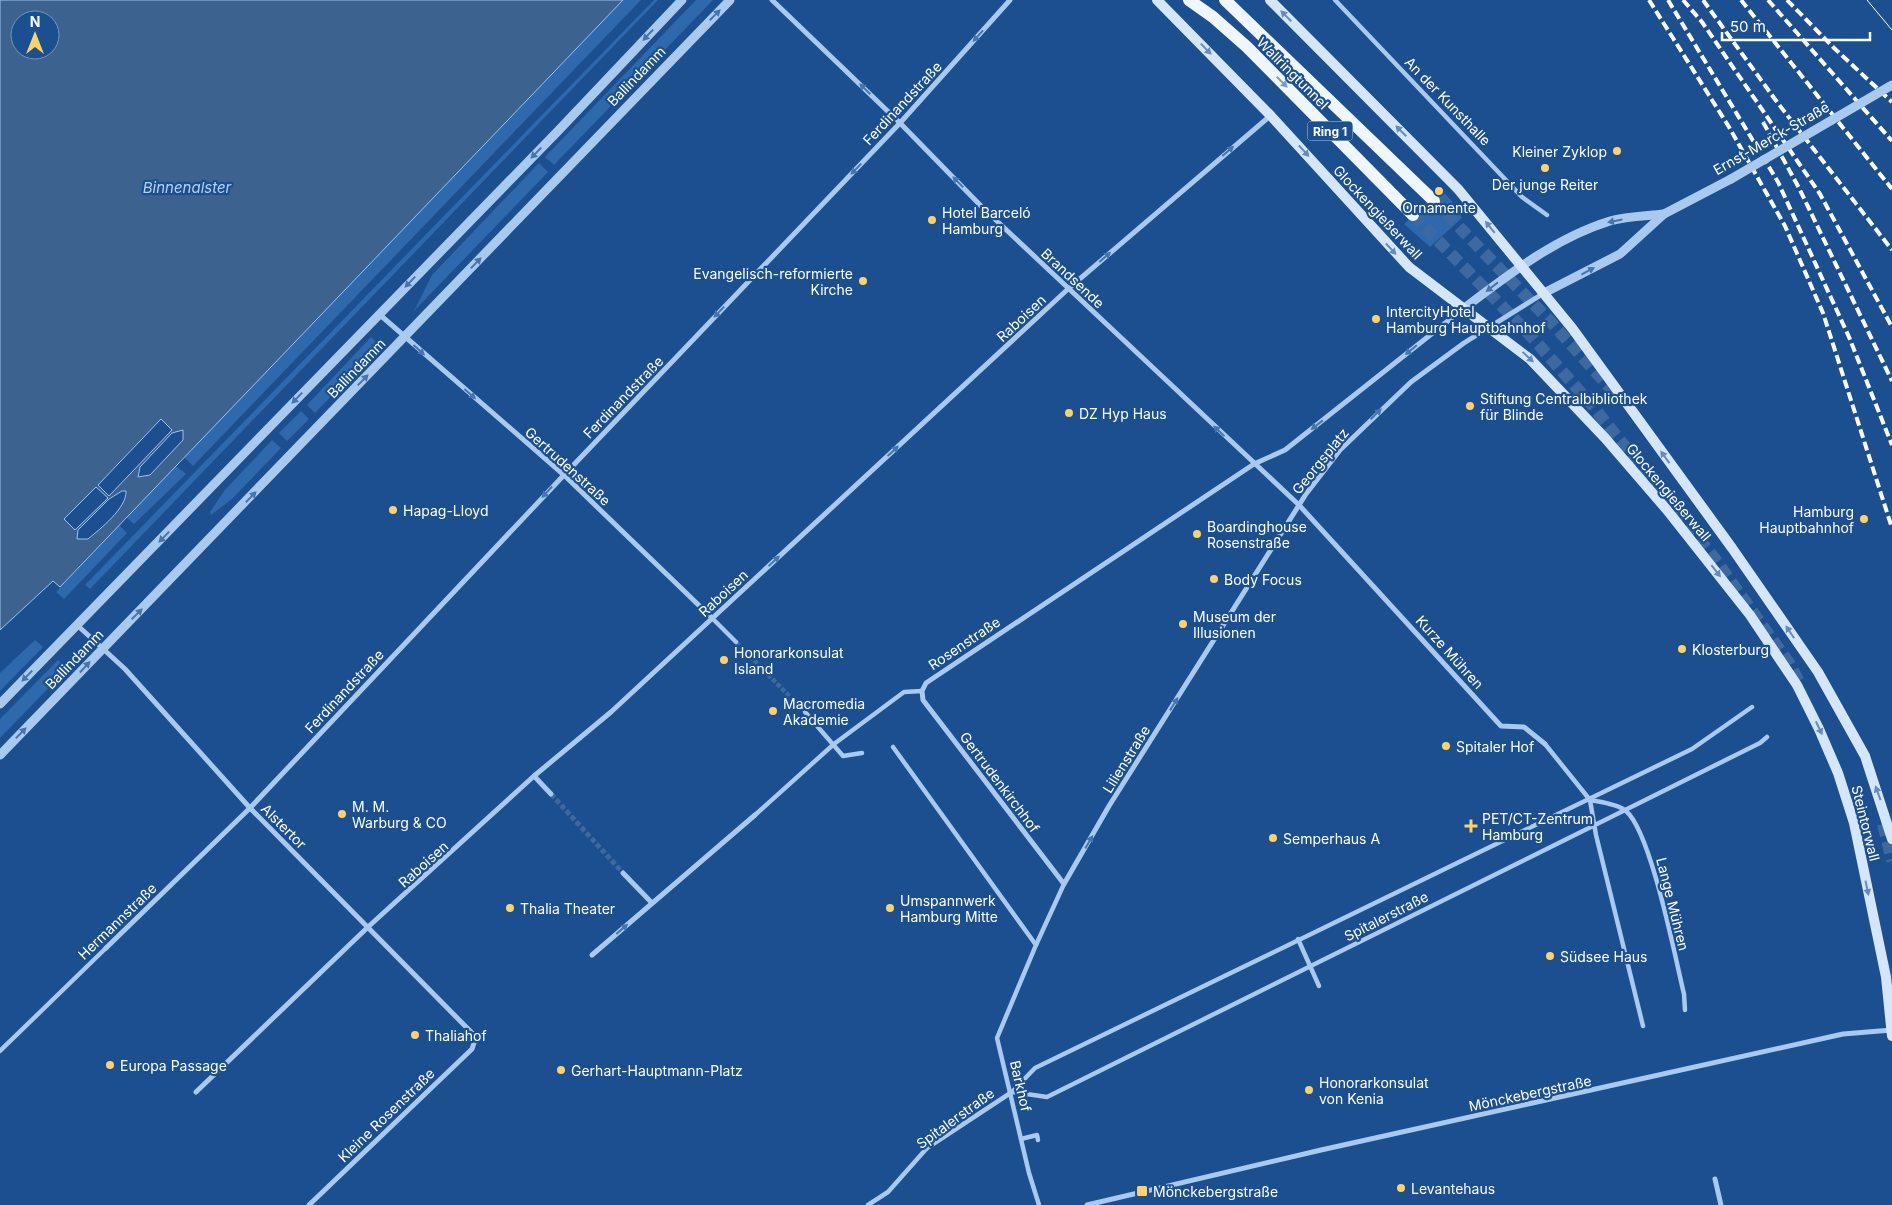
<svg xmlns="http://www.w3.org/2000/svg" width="1892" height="1205" font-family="Inter,sans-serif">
<rect width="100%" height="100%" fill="#1b4f8f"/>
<g fill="#2e69ad">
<path d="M623,0h18l-448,466 -9,-9z"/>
<path d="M654,0h4l-568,589 -5,-4z"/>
<path d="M696,0h17l-159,165 -9,-8z"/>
<path d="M539,163l9,9 -134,139 18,-36z"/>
<path d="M1441,190l10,10 11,18 -32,29 -26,-23z"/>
<path d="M371,337l9,9 -65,67 -8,-8z"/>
<path d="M301,411l8,8 -22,22 -8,-8z"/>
<path d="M272,440l9,8 -49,51 -21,16 -1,-3 14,-21z"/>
<path d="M176,466l10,8 -52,50 -8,-7z"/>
<path d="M119,525l8,8 -63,66 -8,-7z"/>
<path d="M35,640l8,7 -43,44v-18z"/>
<path d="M58,660l9,9 -67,69v-19z"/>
</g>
<path fill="#3c6290" stroke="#9cc4f0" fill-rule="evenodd" d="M0,0h623l-563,587 -7,-6 -53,49zM20,20h30v30h-30zM161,419l11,11 -63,66 -11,-11zM183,430v10l-33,35 -12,2 2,-10 32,-34zM96,487l12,11 -33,32 -11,-11zM122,491h4c1,17 -26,38 -38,48h-11l1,-9 31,-31z"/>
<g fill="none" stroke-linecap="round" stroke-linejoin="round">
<path stroke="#3d69a0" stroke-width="4.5" stroke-dasharray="4.5 2" stroke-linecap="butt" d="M736,642l69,70"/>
<path stroke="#3d69a0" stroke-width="5" stroke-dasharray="5 2.5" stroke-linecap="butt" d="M551,794l72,79"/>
<g stroke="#3d69a0" stroke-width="12" stroke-dasharray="12 6" stroke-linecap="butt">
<path d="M1434,201l116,120 69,77"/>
<path d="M1413,215l117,120 61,69 124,155 74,104 10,19"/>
<path d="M1883,824l9,37"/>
</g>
<g stroke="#a9c9ee" stroke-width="4.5">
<path d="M1335,0l187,197 25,18"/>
<path d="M712,618l24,24"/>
<path d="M805,712l38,44 19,-3"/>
<path d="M1545,744l45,56 6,35 47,191"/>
<path d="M893,747l143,198"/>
<path d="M1590,800c10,2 28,4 36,11 25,21 49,146 58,183l1,16"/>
<path d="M755,815l79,-71 70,-52 18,-1"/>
<path d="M1298,939l21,47"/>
<path d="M0,1051l106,-103"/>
<path d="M1012,1092l23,-24 657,-319 60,-42"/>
<path d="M1021,1139l16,-4 1,5"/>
<path d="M868,1205l20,-13 39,-44 85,-56 35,5 713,-354 7,-6"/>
<path d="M1039,1205l-10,-32 -32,-135 39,-93 28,-61"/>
</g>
<g stroke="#a9c9ee" stroke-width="5">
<path d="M772,0l128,123 82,84 317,298 202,221 23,1 21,17"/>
<path d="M1463,309l-178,141 -31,14 -328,219 -4,8 1,9 141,184 45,-78 197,-312 34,-44 71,-68 53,-39 80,-50"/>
<path d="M379,314l185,161 148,143"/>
<path d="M77,625l48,44 125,139 224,227 1,5 -3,9 -163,156"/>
<path d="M534,776l17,18"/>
<path d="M623,873l29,30"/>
<path d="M106,948l144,-140 314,-333 336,-352 110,-123"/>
<path d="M592,955l163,-140"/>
<path d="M196,1092l172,-165 166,-151 77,-64 457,-423 202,-173"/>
<path d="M1715,1179l6,26"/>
<path d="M1087,1205l234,-55 522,-116 49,-4"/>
</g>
<g stroke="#a9c9ee" stroke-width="9">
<path d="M1544,293l76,-39 44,-40 67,-35"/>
<path d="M1463,309c45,-34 92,-71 147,-88 17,-5 37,-5 54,-7"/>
<path d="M0,704l558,-573 124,-131"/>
<path d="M0,755l730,-755"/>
</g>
<g stroke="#d6e6fa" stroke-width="10">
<path d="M1157,0l114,116 138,151 121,92 75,79 62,72 83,105 47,70 22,44 19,44 16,50 32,154 6,59"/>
<path d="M1270,0l188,189 114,139 160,220 86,124 47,84 27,83"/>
</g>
<g stroke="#f0f6ff" stroke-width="12">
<path d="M1189,0l24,17 34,30 166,168"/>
<path d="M1225,0l209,201"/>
</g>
<path stroke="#fff" stroke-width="1" d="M1867,0l25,30"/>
<g stroke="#fff" stroke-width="4" stroke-dasharray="9 4" stroke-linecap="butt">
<path d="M1649,0l80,127 56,99 38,87 69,215"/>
<path d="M1668,0l110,182 71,155 43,108"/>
<path d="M1683,0l19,22 118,172 72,133"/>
<path d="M1703,0l74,102 115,148"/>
<path d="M1741,0l151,189"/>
<path d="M1768,0l124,141"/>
<path d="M1787,0l47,48 58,54"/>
<path d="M1763,122l36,66 93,193"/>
</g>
<path stroke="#a9c9ee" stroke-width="9" d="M1731,179l161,-94"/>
</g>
<defs><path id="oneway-solid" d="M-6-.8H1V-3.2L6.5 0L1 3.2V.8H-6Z" transform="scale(1.25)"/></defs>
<g fill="#4674ac">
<use href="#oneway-solid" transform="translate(715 15) rotate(-45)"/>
<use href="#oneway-solid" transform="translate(648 35) rotate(133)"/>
<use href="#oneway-solid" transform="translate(978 36) rotate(132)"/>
<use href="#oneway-solid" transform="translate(865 89) rotate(-136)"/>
<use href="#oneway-solid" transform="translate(1228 151) rotate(-41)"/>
<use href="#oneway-solid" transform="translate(536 153) rotate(134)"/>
<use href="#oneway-solid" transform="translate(856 169) rotate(134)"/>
<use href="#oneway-solid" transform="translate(958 182) rotate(-134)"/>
<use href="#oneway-solid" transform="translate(1615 221) rotate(169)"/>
<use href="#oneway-solid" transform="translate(1105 257) rotate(-41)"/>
<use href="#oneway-solid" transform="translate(476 263) rotate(-46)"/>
<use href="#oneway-solid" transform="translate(1588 271) rotate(-28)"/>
<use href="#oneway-solid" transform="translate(410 282) rotate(134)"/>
<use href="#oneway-solid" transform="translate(1492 287) rotate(142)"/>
<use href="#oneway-solid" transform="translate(719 312) rotate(134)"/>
<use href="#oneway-solid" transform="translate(419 350) rotate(42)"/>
<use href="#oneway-solid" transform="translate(1411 350) rotate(141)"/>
<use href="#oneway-solid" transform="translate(363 380) rotate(-46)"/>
<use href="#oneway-solid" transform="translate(470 394) rotate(41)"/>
<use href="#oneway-solid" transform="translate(297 398) rotate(134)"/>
<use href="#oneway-solid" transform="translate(1376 414) rotate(-44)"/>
<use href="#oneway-solid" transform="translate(1317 425) rotate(142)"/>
<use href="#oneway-solid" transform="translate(1219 431) rotate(-137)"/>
<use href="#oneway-solid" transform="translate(893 451) rotate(-43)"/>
<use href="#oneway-solid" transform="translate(547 492) rotate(133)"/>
<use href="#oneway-solid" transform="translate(251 497) rotate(-46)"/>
<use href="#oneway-solid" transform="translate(164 537) rotate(134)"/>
<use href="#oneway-solid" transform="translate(774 561) rotate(-43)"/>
<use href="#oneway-solid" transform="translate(137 614) rotate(-45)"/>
<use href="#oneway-solid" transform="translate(85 667) rotate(-47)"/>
<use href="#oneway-solid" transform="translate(27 676) rotate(134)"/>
<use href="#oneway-solid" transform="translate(1174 704) rotate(-58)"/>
<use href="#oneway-solid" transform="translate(21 733) rotate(-46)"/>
<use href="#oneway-solid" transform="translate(1089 842) rotate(-60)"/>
<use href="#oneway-solid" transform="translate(622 929) rotate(-41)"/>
</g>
<g fill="#668bba">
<use href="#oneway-solid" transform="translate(1286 16) rotate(-135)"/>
<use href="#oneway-solid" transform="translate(1206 49) rotate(46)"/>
<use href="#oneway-solid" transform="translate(1401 131) rotate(-135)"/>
<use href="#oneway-solid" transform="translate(1304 151) rotate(47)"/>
<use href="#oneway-solid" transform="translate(1490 227) rotate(-129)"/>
<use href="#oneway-solid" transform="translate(1391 249) rotate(47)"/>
<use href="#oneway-solid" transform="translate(1528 357) rotate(43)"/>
<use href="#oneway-solid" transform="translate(1665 457) rotate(-126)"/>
<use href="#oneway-solid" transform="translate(1716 571) rotate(52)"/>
<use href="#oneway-solid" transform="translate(1790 632) rotate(-124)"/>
<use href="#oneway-solid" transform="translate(1819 728) rotate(65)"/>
<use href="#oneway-solid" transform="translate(1878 793) rotate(-110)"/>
<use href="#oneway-solid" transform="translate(1867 888) rotate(78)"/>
</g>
<use fill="#7b9ac1" href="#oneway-solid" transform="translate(1282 82) rotate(45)"/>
<g fill="#ffd166" stroke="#1b4f8f" stroke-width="2">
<circle cx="1617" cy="151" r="5"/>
<circle cx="1545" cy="168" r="5"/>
<circle cx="1439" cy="191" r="5"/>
<circle cx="932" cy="220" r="5"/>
<circle cx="863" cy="281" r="5"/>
<circle cx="1376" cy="319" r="5"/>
<circle cx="1470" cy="406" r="5"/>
<circle cx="1069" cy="413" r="5"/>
<circle cx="393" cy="510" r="5"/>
<circle cx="1864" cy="519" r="5"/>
<circle cx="1197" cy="534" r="5"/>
<circle cx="1214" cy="579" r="5"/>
<circle cx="1183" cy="624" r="5"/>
<circle cx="1682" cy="649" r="5"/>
<circle cx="724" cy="660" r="5"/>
<circle cx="773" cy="711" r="5"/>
<circle cx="1446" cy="746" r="5"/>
<circle cx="342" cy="814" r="5"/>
<path d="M1468.5 818.5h5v5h5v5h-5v5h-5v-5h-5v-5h5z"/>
<circle cx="1273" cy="838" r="5"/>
<circle cx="510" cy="908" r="5"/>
<circle cx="890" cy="908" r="5"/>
<circle cx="1550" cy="956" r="5"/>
<circle cx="415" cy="1035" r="5"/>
<circle cx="110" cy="1065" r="5"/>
<circle cx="561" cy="1070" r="5"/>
<circle cx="1309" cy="1090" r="5"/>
<circle cx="1401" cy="1188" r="5"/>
<rect x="1136" y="1185" width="12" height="12" rx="2.5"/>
</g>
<g text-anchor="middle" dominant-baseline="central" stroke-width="4.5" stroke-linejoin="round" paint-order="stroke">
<rect fill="#1b4f8f" stroke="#bbcadd" stroke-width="1" x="1307.5" y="121.5" width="45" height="19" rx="4"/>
<g font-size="12" font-weight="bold" fill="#fff">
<text x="1330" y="131">Ring 1</text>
</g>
<g font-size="14" fill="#fff" stroke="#1b4f8f">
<text transform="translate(1293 73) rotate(45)">Wallringtunnel</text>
<text transform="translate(636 76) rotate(-46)">Ballindamm</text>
<text transform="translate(1448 101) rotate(46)">An der Kunsthalle</text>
<text transform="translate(902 103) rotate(-47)">Ferdinandstraße</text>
<text transform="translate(1771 138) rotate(-30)">Ernst-Merck-Straße</text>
<text transform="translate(1378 212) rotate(47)">Glockengießerwall</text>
<text transform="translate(1073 278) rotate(43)">Brandsende</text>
<text transform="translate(1021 318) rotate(-43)">Raboisen</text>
<text transform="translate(356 368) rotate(-46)">Ballindamm</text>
<text transform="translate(623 397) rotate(-46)">Ferdinandstraße</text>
<text transform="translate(1320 461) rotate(-51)">Georgsplatz</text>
<text transform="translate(568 466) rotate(42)">Gertrudenstraße</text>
<text transform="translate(1669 492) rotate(50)">Glockengießerwall</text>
<text transform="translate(723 593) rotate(-43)">Raboisen</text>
<text transform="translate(964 643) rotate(-34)">Rosenstraße</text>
<text transform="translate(1450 652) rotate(48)">Kurze Mühren</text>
<text transform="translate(74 659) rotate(-46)">Ballindamm</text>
<text transform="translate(344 691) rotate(-47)">Ferdinandstraße</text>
<text transform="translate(1126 759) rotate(-58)">Lilienstraße</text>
<text transform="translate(1000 782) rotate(53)">Gertrudenkirchhof</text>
<text transform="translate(1866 823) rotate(76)">Steintorwall</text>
<text transform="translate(284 826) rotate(45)">Alstertor</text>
<text transform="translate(423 864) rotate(-42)">Raboisen</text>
<text transform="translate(1673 904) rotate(76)">Lange Mühren</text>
<text transform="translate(1386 916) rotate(-27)">Spitalerstraße</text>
<text transform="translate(117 921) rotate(-44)">Hermannstraße</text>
<text transform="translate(1021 1086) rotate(77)">Barkhof</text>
<text transform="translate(1530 1093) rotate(-12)">Mönckebergstraße</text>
<text transform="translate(386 1115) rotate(-44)">Kleine Rosenstraße</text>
<text transform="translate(955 1118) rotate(-36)">Spitalerstraße</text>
</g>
<g font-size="14" fill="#fff" stroke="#1b4f8f" text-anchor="start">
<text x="1607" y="151" text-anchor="end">Kleiner Zyklop</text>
<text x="1545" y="184" text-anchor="middle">Der junge Reiter</text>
<text x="1439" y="207" text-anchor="middle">Ornamente</text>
<text x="942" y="212">Hotel Barceló<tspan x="942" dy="16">Hamburg</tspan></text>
<text x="853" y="273" text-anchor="end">Evangelisch-reformierte<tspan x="853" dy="16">Kirche</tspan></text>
<text x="1386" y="311">IntercityHotel<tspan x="1386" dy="16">Hamburg Hauptbahnhof</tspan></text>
<text x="1480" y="398">Stiftung Centralbibliothek<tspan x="1480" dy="16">für Blinde</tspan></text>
<text x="1079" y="413">DZ Hyp Haus</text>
<text x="403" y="510">Hapag-Lloyd</text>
<text x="1854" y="511" text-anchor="end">Hamburg<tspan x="1854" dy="16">Hauptbahnhof</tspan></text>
<text x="1207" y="526">Boardinghouse<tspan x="1207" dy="16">Rosenstraße</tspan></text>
<text x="1224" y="579">Body Focus</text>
<text x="1193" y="616">Museum der<tspan x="1193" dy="16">Illusionen</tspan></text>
<text x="1692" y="649">Klosterburg</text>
<text x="734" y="652">Honorarkonsulat<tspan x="734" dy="16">Island</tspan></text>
<text x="783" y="703">Macromedia<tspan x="783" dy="16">Akademie</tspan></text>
<text x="1456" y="746">Spitaler Hof</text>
<text x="352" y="806">M. M.<tspan x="352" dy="16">Warburg &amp; CO</tspan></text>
<text x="1482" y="818">PET/CT-Zentrum<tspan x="1482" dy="16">Hamburg</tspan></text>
<text x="1283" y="838">Semperhaus A</text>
<text x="900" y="900">Umspannwerk<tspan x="900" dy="16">Hamburg Mitte</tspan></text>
<text x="520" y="908">Thalia Theater</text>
<text x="1560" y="956">Südsee Haus</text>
<text x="425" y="1035">Thaliahof</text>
<text x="120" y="1065">Europa Passage</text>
<text x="571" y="1070">Gerhart-Hauptmann-Platz</text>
<text x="1319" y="1082">Honorarkonsulat<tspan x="1319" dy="16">von Kenia</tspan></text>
<text x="1411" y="1188">Levantehaus</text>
<text x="1153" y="1191">Mönckebergstraße</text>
</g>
<g font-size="15" font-style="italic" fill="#b5d3f5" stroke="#1b4f8f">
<text x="187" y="187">Binnenalster</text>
</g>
</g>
<g transform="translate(35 35)"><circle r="24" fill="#1b4f8f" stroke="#7695bc"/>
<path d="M0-4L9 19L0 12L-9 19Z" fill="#ffd166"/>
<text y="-8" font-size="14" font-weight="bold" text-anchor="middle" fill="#ffffff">N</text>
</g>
<path d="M1722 32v8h148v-8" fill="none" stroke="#ffffff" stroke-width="2.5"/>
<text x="1730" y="32" font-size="15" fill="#ffffff" stroke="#1b4f8f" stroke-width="4" paint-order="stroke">50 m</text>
</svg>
